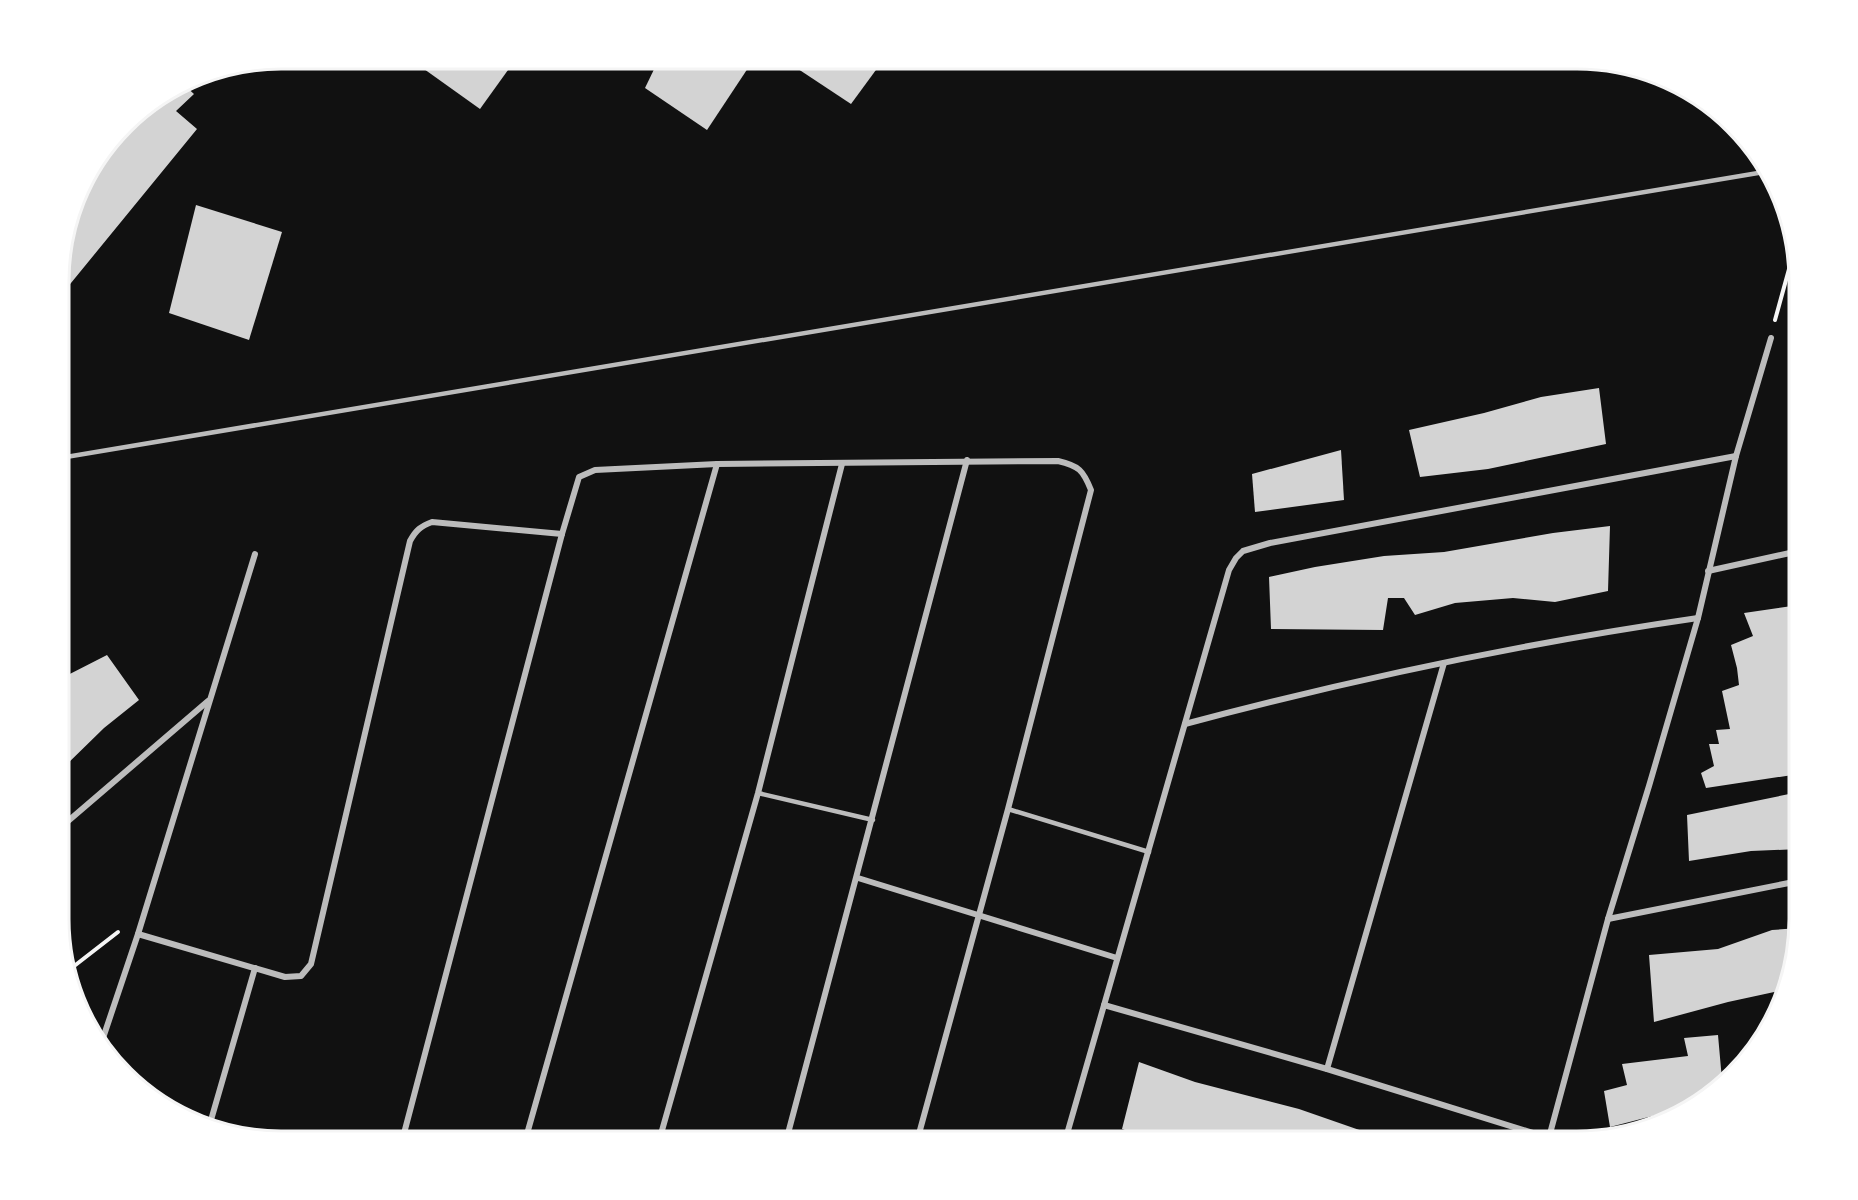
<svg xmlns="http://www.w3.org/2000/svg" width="1858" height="1200" font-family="Jost,sans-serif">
<rect width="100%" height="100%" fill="#111"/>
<g fill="#d3d3d3">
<path d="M410,59h106l-36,50z"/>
<path d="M659,59h95l-47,71 -62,-42z"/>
<path d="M759,59h19l-9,11z"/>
<path d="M783,59h101l-33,45z"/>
<path d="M183,84l11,10 -18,17 21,18 -135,165 -2,-2v-39l22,-70 52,-69z"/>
<path d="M196,205l86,27 -33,108 -80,-27z"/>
<path d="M1599,388l7,56 -118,25 -68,8 -11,-47 75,-17 57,-16z"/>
<path d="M1799,444v54h-1l-8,-53z"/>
<path d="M1341,450l3,50 -89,12 -3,-38z"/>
<path d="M1610,526l-2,65 -53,11 -42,-4 -58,5 -40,12 -11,-17h-16l-5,32 -112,-1 -2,-52 46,-10 69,-11 60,-4 109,-19z"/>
<path d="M1799,605v169l-93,14 -5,-15 13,-7 -5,-22h10l-3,-14 14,-1 -8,-38 17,-6 -2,-17 -6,-23 22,-9 -9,-23z"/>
<path d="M107,655l32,45 -35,28 -44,43v-92z"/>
<path d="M1799,792v57l-48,2 -62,10 -2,-46z"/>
<path d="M1799,928l-11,61 -60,13 -74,20 -5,-67 69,-6 54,-19z"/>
<path d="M1718,1035l4,45 -27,25 -85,22 -6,-36 23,-6 -5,-21 66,-8 -4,-18z"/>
<path d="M1139,1062l56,20 104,27 92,32h-236l-33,-12z"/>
</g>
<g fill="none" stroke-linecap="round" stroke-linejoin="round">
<g stroke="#f5f5f5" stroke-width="4">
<path d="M1775,320l19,-69"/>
<path d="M69,970l49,-38"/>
</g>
<g stroke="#bcbcbc" stroke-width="4.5">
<path d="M60,458l1710,-287"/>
<path d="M758,793l115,27"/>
<path d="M1008,809l141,43"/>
</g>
<g stroke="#bcbcbc" stroke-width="6">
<path d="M1708,571l91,-20"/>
<path d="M1185,724c169,-45 340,-81 513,-106"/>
<path d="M60,828l148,-127"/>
<path d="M858,878l259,80"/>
<path d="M1608,919l191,-38"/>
<path d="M138,934l147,43 16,-1 10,-12 99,-423c6,-11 11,-15 22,-19l130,12"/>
<path d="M1104,1005l223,64 222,69"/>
<path d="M100,1047l38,-113 117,-380"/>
<path d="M1327,1069l117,-406"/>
<path d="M209,1127l46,-159"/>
<path d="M402,1141l160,-607 17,-57 16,-7 122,-6 341,-3c21,5 25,9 33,29l-83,319 -91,332"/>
<path d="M525,1141l192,-677"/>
<path d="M659,1141l99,-348 84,-329"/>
<path d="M786,1141l181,-681"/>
<path d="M1065,1141l164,-571 7,-12 7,-7 27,-8 466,-87"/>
<path d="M1548,1141l60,-222 41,-133 49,-168 38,-162 35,-118"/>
</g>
</g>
<path d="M0 0H1858V1200H0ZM281 69H1577A212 212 0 0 1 1789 281V919A212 212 0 0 1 1577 1131H281A212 212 0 0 1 69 919V281A212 212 0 0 1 281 69Z" fill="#fff" fill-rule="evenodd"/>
<path fill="none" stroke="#f5f5f5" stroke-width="3" d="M281 69H1577A212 212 0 0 1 1789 281V919A212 212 0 0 1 1577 1131H281A212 212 0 0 1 69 919V281A212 212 0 0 1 281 69Z"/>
</svg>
